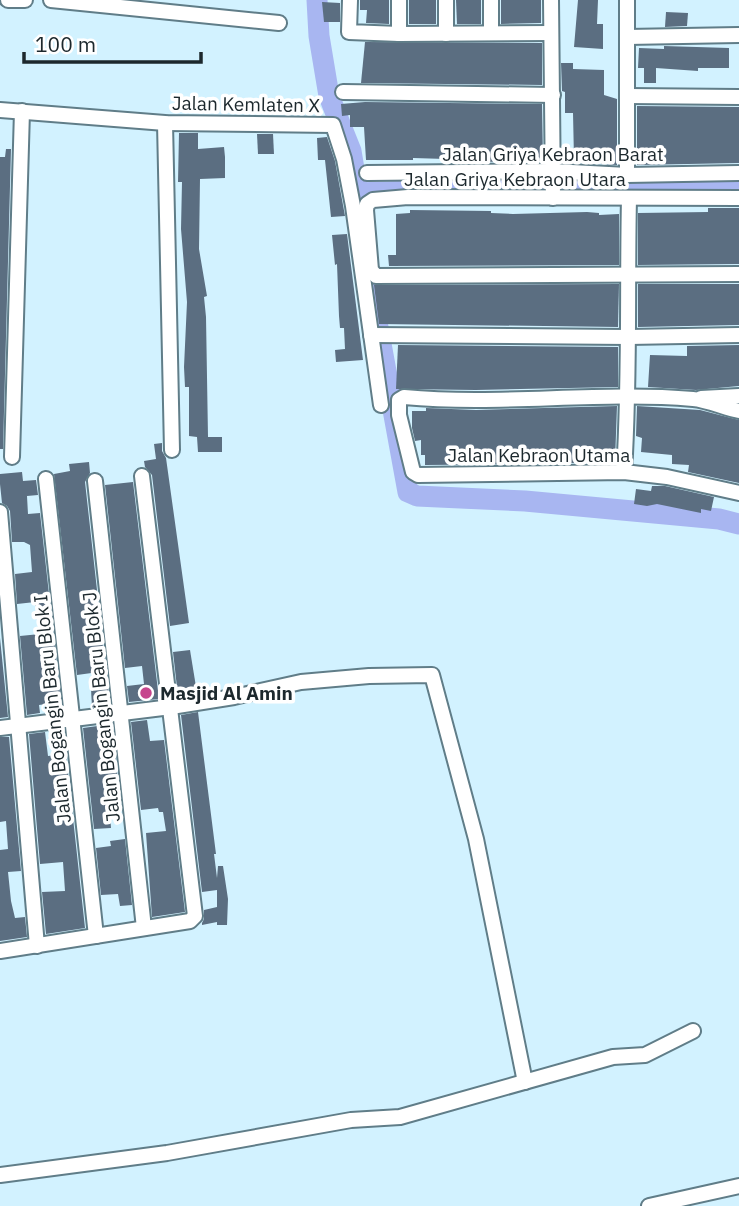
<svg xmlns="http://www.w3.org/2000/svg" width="739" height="1206" font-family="'IBM Plex Sans',sans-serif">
<rect width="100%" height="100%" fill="#d2f2ff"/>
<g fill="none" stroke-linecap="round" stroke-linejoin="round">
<g stroke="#a8b6f1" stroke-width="21">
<path d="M317,0l2,36 10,60 22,55 7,42 5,10 2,26"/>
<path d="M358,193l186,-7 195,2"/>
<path d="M369,278l39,214 9,4 108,5 194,18 20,5"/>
</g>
</g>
<g fill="#5b6e81">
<path d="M360,0h29v24l-23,-1 1,-13h-7z"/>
<rect x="409" y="0" width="27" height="24"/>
<path d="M456,0h25v24h-24z"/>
<path d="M501,0h40v23l-40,1z"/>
<path d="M578,0h20l-1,24h6v25l-29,-2z"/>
<path d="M322,2l18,1v19h-16z"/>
<path d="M666,12l22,1 -1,13 -22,1z"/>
<path d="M365,42l177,1v42l-181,-2z"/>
<path d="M664,46l65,2v20h-31v3l-42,-3v15h-12v-15h-6l1,-20 25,1z"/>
<path d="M561,63h12v6l31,1v25l13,4v66l-16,-1v-5h-27l-1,-46h-8v-21l-3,-1z"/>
<path d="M365,102l177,2 1,57 -64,1v-2l-66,-2v2h-47l-2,-33h-14v-12l-8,1 -1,-12z"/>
<path d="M637,106l102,1v56l-102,2z"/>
<path d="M179,133h19v16l26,-2 1,10v21l-25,1 -1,70 8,47 -3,1 2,20 2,120h14v15h-24l-1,-15 -8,-1v-49h-4l-1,-20 3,-65 -6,-73 1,-47h-4z"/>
<path d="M257,134h16l1,20h-16z"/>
<path d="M327,137l8,24 10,55 -14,1 -6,-57h-7l-1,-22z"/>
<path d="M6,149h5l-8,300h-3v-292h5z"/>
<path d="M708,208h31v56l-101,1v-52l70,-1z"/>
<path d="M410,210l81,1v2l22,1 74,-2 12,1v2l20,-1v51l-230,1 -1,-11h8v-41l14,-1z"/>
<path d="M347,234l16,126 -27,2 -1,-12 10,-1 -1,-21h-4l-1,-12 -2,-52 -2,1 -3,-30z"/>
<path d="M619,284l-1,43 -239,-3 -5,-39z"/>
<path d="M638,284h101v41l-101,2z"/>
<path d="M398,345l220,2v40l-142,3 -80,-1z"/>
<path d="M739,345v41l-43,4 -48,-3 2,-32 37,1v-10z"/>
<path d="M617,406l-2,55 -3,2h-56v-5l-27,1 1,5 -105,1v-10h-4v-15l-6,1 -3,-13v-17h14v-3l50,2z"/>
<path d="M637,406l63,4 39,10v63l-51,-11 1,-7 -17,-1v-9l-31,-3 1,-14 -6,-2z"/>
<path d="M162,443v8l4,7 23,165 -19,3 -18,-151 -7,-8 -1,-6 12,-2 -2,-15z"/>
<path d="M89,462l1,11 -5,9 21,189 -29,4 -23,-201 16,-3 -1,-7z"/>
<path d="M22,472l1,9 13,-1 2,15 -11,1 1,18 12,-1 21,189 -22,3 1,8 -13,2 -7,-79 20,-2 -5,-32 -18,2 -2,-30 17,-2 -2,-27 -6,-3h-12l-2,-31 -3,-5 -5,-3 -2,-19v-10z"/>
<path d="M133,482l26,217 -30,3 -2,-16 17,-2 -2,-18 -17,2 -20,-183z"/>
<path d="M652,486h13l49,11 -3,14 -10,-2v4l-44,-9 -10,2 -13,-2 2,-15 15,2z"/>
<path d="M0,638l8,79 -8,1z"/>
<path d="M190,650l7,43 -19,3 -5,-44z"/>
<path d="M108,687l2,18 -18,2 -1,-18z"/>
<path d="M198,712l18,142h-2l3,24 1,-12h5l5,33 -1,26h-10v-3l-15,3v-2l2,-4v-9l13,-3v-17l-15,2 -21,-177z"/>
<path d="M147,720l3,21 14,-1 21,172 -33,5 -6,-84 20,-2 -3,-19h-4l-1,-4 -17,2 -10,-88z"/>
<path d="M112,724l8,76 -11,1 2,27 -17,1 -11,-101z"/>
<path d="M45,732l3,24 18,-2 19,174 -39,6 -4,-42 23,-1 -2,-29 -23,2 -11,-130z"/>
<path d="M0,737h9l12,134 -13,1 3,29 4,17 10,-1 2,20 -27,4v-91l8,-1 -2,-28 -6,1z"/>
<path d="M125,839l7,66 -12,1 -2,-12 -17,1 -5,-47 15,-2 -1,-5z"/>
</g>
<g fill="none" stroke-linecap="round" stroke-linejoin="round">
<g stroke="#607d88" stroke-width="18">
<g id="minor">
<path d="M8,0h17"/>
<path d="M51,0l228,23"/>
<path d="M350,0l-1,32 50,2 152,-1"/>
<path d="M399,0v34"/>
<path d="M446,0v34"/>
<path d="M551,0l2,198"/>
<path d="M491,32v-32"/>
<path d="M627,37l112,-2"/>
<path d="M343,92l210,3"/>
<path d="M627,96l112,1"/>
<path d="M0,110l165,13 168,2 11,34 9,47 28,199"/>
<path d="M165,123l7,327"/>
<path d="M367,173l186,-2 74,4 112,-2"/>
<path d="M627,175v-175"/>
<path d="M739,198l-331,-1 -35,3 -6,4 -1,6 5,60 5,6 363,-2"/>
<path d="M371,335l258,2 110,-2"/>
<path d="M701,398l38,-2"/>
<path d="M739,411c-14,-3 -33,-11 -46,-12 -96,-8 -193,7 -289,-2l-5,3v15l14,57 5,3 206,-3 43,5 72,16"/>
<path d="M12,457l10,-346"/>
<path d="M624,472c6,-92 3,-183 5,-274"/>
<path d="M46,479l50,457"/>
<path d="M95,481l49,447"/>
<path d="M0,512l37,434"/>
<path d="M0,728l171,-21 63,-10 67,-15 68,-6 63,-1 44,164 49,243"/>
<path d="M0,951l190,-30 5,-5 -53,-440"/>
<path d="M0,1175l167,-22 184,-33 49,-3 213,-60 32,-2 48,-24"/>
<path d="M649,1206l90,-20"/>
</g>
</g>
<use href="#minor" stroke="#fff" stroke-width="14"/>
</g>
<circle fill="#c6458d" stroke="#fff" stroke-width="2.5" cx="146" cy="693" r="7"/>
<g text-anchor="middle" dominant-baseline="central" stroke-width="7" stroke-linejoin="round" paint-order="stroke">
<g font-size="19" fill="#1c282d" stroke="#fff">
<text transform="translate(246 104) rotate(1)">Jalan Kemlaten X</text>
<text x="553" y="154">Jalan Griya Kebraon Barat</text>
<text x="515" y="179">Jalan Griya Kebraon Utara</text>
<text x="539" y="455">Jalan Kebraon Utama</text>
<text transform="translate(101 707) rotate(-96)">Jalan Bogangin Baru Blok J</text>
<text transform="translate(52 709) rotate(-96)">Jalan Bogangin Baru Blok I</text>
</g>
<g font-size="19" font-weight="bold" fill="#1c282d" stroke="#fff" text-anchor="start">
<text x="160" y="693">Masjid Al Amin</text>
</g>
</g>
<path d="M24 52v10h177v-10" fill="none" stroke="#1c282d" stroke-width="3.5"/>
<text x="35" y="52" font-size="21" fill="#1c282d" stroke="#ffffff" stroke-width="5" paint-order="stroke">100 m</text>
</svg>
